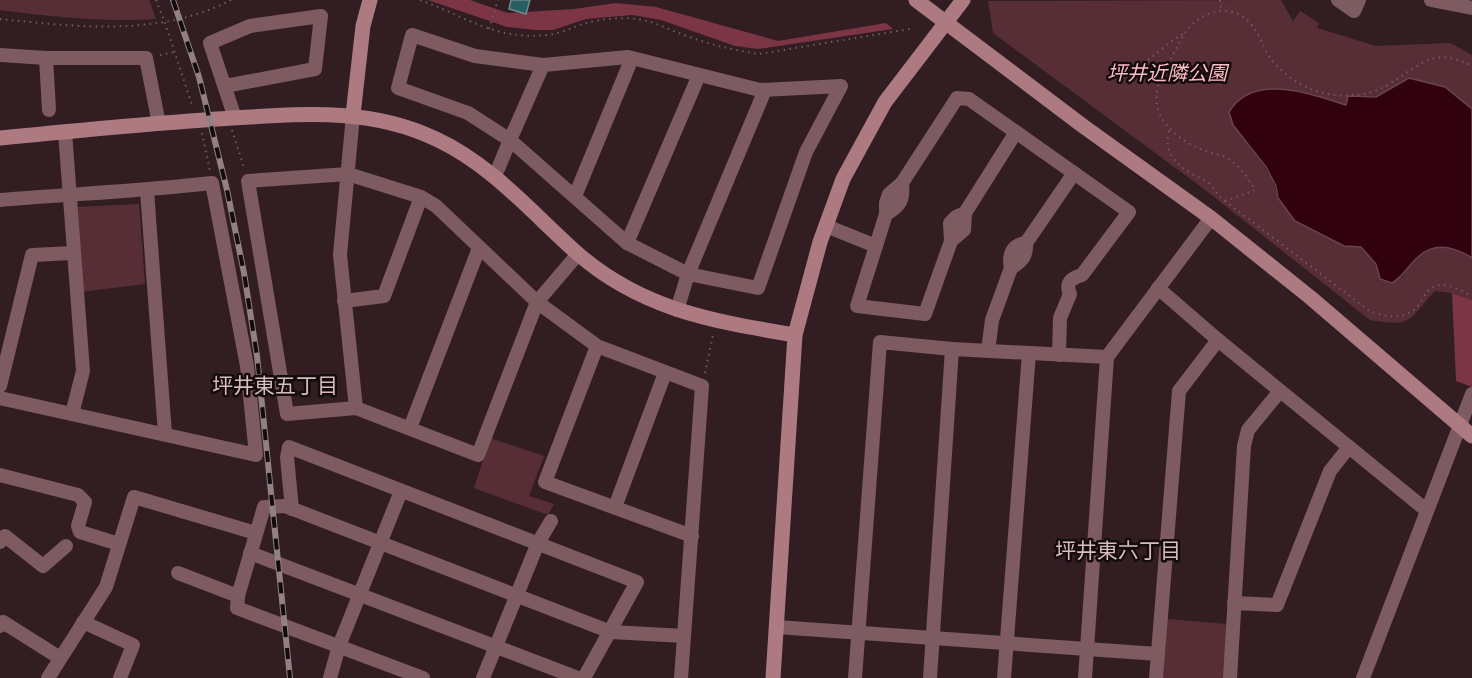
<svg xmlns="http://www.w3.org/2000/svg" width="1472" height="678" font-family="Bitter,'Noto Sans JP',serif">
<rect width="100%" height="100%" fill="#321e22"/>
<g fill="#582e36">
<path d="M0,0h149l7,19c-52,3 -104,-2 -156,-9z"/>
<path d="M1281,0l12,21 7,-10 19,12 -2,5 59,18 74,-3 22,12v54l-27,-22 -80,10 -19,8c-35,-11 -93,-33 -117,7 10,32 43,52 49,87l66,47 17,1 15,17 4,15 22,-2c20,-30 39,-39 70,-19v42l-20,-7 -17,-2c-27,28 -20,37 -65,29l-166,-131 -211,-156 -5,-32z"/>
<path d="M139,204l6,80 -64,8 -4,-85z"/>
<path d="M490,438l54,18 -15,40 25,8 -6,11 -74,-27z"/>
<path d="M1167,619l60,5 -3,54h-61z"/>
</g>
<g fill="#7b3544">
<path d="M428,0h42l38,13 66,-4 42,-6 40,4 122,34 108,-18 7,6 -135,20 -23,-3 -74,-26 -29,-5 -46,4 -33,11h-17l-29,-3z"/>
<path d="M1452,293l20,7v87l-16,-6z"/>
</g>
<path fill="#31010f" stroke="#69434e" stroke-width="1.5" d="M1409,78l36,9 27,22v149c-17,-11 -36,-17 -53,-2 -11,9 -14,19 -27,27l-12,-4 -4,-15 -15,-17 -17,-1 -49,-25 -17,-23 -2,-12 -10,-19 -33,-42 -4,-13c24,-40 81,-18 117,-7l2,-9 28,1z"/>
<path fill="#275f62" stroke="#6f8b8c" stroke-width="1.5" d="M511,0h19l-4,14 -17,-5z"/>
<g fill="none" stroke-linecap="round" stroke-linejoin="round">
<g stroke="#6e5c5f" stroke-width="2" stroke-dasharray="1.5 4.5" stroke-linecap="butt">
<path d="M156,0l9,23 28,85"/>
<path d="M420,0c47,17 74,40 126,35 14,-1 27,-8 40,-12 15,-4 35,-6 50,-4 18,2 31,10 48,16 24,9 49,15 75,19l151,-25"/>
<path d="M1220,0l1,10"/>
<path d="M0,19c77,8 160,18 231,-19"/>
<path d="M489,29l9,-29"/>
<path d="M160,55l15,-3"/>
<path d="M1120,70c32,-3 39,-25 65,-37"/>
<path d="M232,130l12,38"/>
<path d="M1169,131c-6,22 8,35 27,45 4,2 10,4 13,7 6,7 7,11 16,18l143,109c15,7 37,11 49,-3 8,-10 9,-20 24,-22 8,-1 23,7 31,11"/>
<path d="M202,133l8,38"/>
<path d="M1225,201l30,-11c-7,-13 -17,-26 -30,-33 -7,-3 -15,-4 -22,-7 -18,-7 -36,-19 -44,-38 -7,-17 1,-36 10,-51 6,-9 10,-19 16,-28 15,-22 46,-32 66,-9 10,12 13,28 23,39 15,15 30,26 50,30 19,5 45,3 62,-7 33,-19 45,-41 86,-20"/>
<path d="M705,373l8,-38"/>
</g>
<g stroke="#7d5b61" stroke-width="14">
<path d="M1338,0l16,11 5,-11"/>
<path d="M1431,0l41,8"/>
<path d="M0,55l46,3h100l13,66"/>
<path d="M46,58l3,52"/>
<path d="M225,86l90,-17 6,-53 -71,10 -40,17 25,75"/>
<path d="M353,115l-13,140 16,153"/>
<path d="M65,132l18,239 -11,43"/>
<path d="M1016,132l-51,81 -9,4 -6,6 1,18 -26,73 -68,-8 29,-92v-11l3,-9 13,-11 55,-85 12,1 160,113 -47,63c-11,3 -17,8 -12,19l-10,24 -1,37"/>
<path d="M493,176l5,-7 12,-29 -42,-27 -70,-25 14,-53 63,21 68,9 85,-8 132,33 81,-4 -35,66 -48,136 -70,-14 -61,-31 -117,-103 33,-75"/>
<path d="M147,191l18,243"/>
<path d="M575,196l57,-138"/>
<path d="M0,200c71,-6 142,-9 212,-17l35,183 9,89 -256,-57"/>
<path d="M886,214c14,-8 18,-14 16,-31"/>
<path d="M826,226l50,20"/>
<path d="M951,241l13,-11 1,-17"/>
<path d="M627,243l72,-168"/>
<path d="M578,254l-41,48 -59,153 -122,-47 -69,6 -39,-233 100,-7 73,23 15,9 101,96 60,44 105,40 -21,292"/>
<path d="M1011,268c11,-7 16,-12 15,-25"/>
<path d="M1158,288l60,52 208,170"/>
<path d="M344,301l40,-5 37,-99"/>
<path d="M677,310l11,-36 77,-184"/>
<path d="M597,346l-52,136 147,54"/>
<path d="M988,351l4,-31 19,-52c-3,-13 1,-23 15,-25l48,-70"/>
<path d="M0,386l32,-131 41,-2"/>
<path d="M410,428l69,-180"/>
<path d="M0,475l78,20 7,7 -7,24 2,6 39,12"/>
<path d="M615,507l50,-134"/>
<path d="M292,509l-5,-52 2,-10 348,135 -53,96"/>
<path d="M0,542l5,-6 38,30 23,-20"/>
<path d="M250,553l328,125"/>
<path d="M178,573l60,23"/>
<path d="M1234,603l43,2 53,-134 19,-24"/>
<path d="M83,622l50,23 -13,33"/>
<path d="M0,626l3,-4 57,36"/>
<path d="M777,627l381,27"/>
<path d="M48,678l58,-91 28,-90 122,36"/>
<path d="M330,678l9,-32 62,-155"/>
<path d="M423,678l-186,-70 1,-12 26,-89 21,-1 326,126 73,4"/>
<path d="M483,678l55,-135 13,-22"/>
<path d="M855,678l25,-336 72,7 155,8"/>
<path d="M930,678l22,-329"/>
<path d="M1004,678l25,-325"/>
<path d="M1085,678l22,-321 104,-139"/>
<path d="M1156,678l23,-287 39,-51"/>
<path d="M1230,678l14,-232 4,-16 32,-39"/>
<path d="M1363,678l109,-284"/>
</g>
<g stroke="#ae7a82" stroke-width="15">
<path d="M916,0l167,126 128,92 100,80 161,138"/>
<path d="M353,115l10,-89 7,-26"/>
<path d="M0,138c72,-7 145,-14 217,-19 76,-4 148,-14 219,20 56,26 96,74 141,114 65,57 136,68 218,82"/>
<path d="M773,678l22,-343 25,-93 23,-63 42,-77 78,-102"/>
</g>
<g stroke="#928184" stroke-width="6">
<path id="rail" d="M173,0l26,77 28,113 17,83 13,83 33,322"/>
</g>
<use href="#rail" stroke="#140b0d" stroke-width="4" stroke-dasharray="11" stroke-linecap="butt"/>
</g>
<g text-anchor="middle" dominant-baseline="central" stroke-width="5" stroke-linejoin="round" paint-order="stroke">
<g font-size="20" font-style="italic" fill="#fdbbc5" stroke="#140b0d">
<text x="1167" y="73">坪井近隣公園</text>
</g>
<g font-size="21" fill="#d6bbbf" stroke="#140b0d">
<text x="275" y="386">坪井東五丁目</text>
<text x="1118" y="551">坪井東六丁目</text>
</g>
</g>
</svg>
